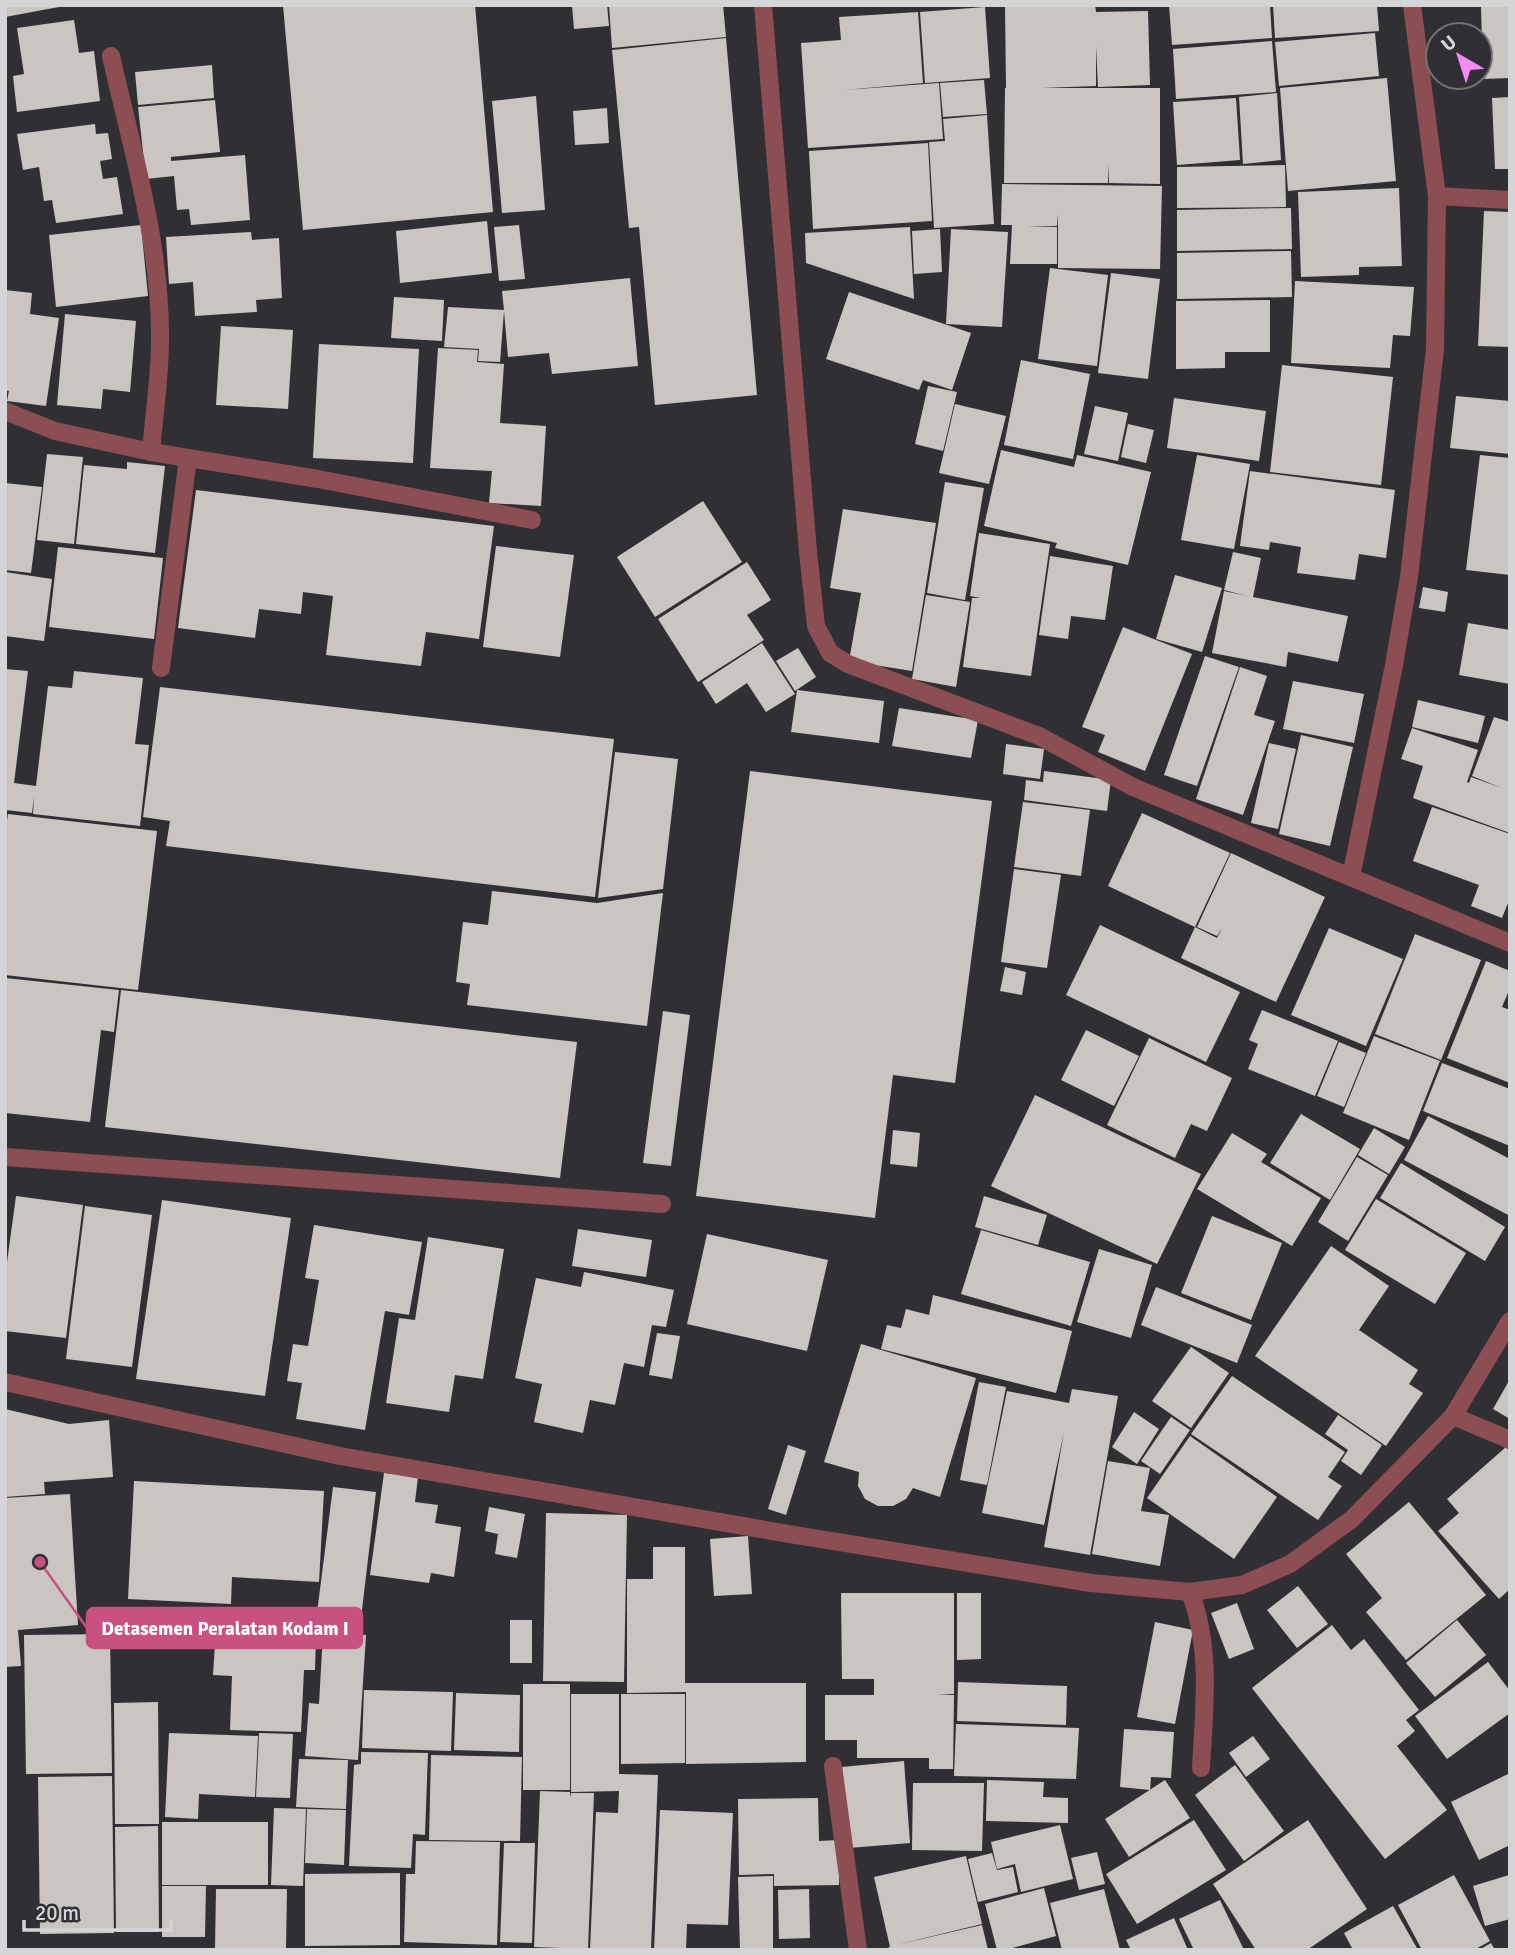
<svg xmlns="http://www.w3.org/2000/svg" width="1515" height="1955" font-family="Signika,sans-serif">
<rect width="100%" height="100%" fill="#303034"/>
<g fill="#cbc5c2">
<path d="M5,5h53l1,2 -54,10z"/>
<path d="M283,5h192l18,207 -190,18z"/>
<path d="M572,5h35l2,21 -35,3z"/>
<path d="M609,5h114l3,32 -114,11z"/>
<path d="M1005,5h90l1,7 52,-1 2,74 -52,2 -2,-41v40l-54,2h118v96l-51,-1 -1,-19v19h-104l1,-95h1z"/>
<path d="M1169,5h101l2,33 -100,7z"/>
<path d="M1273,5h104l2,26 -104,7z"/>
<path d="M1510,6v72l-27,1 -2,-72z"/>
<path d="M985,7l5,71 -65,5 -5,-71z"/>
<path d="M918,12l5,71 -79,7 95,-7 4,56 -135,9 -7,-105 40,-3 -2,-23z"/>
<path d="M74,20l5,33 15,-2 6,50 -83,11 -4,-36 11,-2 -7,-46z"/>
<path d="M1375,33l4,43 -100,10 -4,-44z"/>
<path d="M726,38l31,357 -102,10 -16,-178 -10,1 -17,-178z"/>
<path d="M1272,41l4,51 -100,7 -3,-50z"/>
<path d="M212,65l2,33 -76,7 -3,-33z"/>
<path d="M1387,78l9,103 -108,10 -8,-103z"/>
<path d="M984,80l3,34 -44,3 -3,-34z"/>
<path d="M1277,93l4,67 -38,4 -4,-67z"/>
<path d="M536,96l9,114 -43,3 -10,-112z"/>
<path d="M1510,97v72h-15l-3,-71z"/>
<path d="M1236,98l4,62 -63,5 -4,-63z"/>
<path d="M215,100l5,52 -49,5v4l74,-6 5,65 -59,5 -2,-16 -12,1 -3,-34 -28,3 -8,-72z"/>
<path d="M607,108l2,35 -34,2 -2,-34z"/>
<path d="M987,115l7,109 -60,4 -5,-86 16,-1 -2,-22z"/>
<path d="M95,124l1,10 12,-1 4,26 -12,2 3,18 14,-2 6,37 -67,9 -4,-23 -8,1 -5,-34 -16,3 -6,-36z"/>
<path d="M928,143l4,78 -119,8 -4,-78z"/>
<path d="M1285,165l1,42 -109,1v-41z"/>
<path d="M1002,184l160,2 -2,83 -102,-1v-54l-1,12h-30l30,1v37h-47l2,-39h-11z"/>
<path d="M1399,188l3,78 -43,1v8l-58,2 -3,-85z"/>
<path d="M1291,208l1,41 -115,2v-41z"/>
<path d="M1484,211l26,1v135l-32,-1z"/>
<path d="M487,221l5,52 -92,10 -4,-52z"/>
<path d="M141,225l7,71 -92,11 -7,-72z"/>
<path d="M519,225l6,54 -26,2 -5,-54z"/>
<path d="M910,227l4,72 -108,-36 -1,-30z"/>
<path d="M940,229l2,43 -28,2 -2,-43z"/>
<path d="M951,229l57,3 -6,95 -56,-3z"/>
<path d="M251,232l1,8 27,-2 3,60 -26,2 1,12 -62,4 -2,-34 -24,2 -3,-47z"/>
<path d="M1291,251l1,46 -115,2v-46z"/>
<path d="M1050,268l58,7 -11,91 -59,-7z"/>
<path d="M1111,273l49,6 -12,100 -50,-6z"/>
<path d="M630,278l8,88 -86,8 -3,-21 -41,4 -4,-46 -4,51 -22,-1 1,-12 -35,-2 4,-40 56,3 -2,-19z"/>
<path d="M1295,281l119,6 -4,49 -17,-1 -3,33 -99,-5z"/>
<path d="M5,290l27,3 -2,21 29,4 -13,88 -39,-5 2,-10 -4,-1z"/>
<path d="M849,292l122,41 -19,57 -29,-10 -4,10 -93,-31z"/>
<path d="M394,297l50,3 -2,41 -51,-3z"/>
<path d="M1270,300v52h-45v16l-49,1v-68z"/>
<path d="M65,314l71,7 -6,71 -27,-3 -2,20 -44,-4z"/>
<path d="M221,326l72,4 -5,79 -72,-4z"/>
<path d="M319,344l100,5 -6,114 -100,-5z"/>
<path d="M438,348l40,2 -1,12 27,2 -4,59 46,3 -5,80 -52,-3 3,-32 -62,-3z"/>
<path d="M1021,360l69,14 -17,85 -69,-14z"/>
<path d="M1282,365l111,12 -12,108 -111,-13z"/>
<path d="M928,386l29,6 -14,59 -28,-7z"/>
<path d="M1456,396l54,5v53l-60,-6z"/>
<path d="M1174,398l92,13 -7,50 -92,-13z"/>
<path d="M955,404l51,12 -17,68 -50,-11z"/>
<path d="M1095,406l33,7 -10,48 -34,-7z"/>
<path d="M1128,424l26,6 -8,33 -25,-6z"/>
<path d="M1001,450l73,17 3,-12 74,17 -23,93 -73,-17 2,-5 -73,-17z"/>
<path d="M47,454l36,3 -9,87 -37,-4z"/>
<path d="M1197,455l53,9 -16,85 -53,-9z"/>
<path d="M1480,455l30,3v117l-44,-5z"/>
<path d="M127,462l38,4 -10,87 -79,-9 8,-79 43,4z"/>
<path d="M1250,471l145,19 -9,68 -27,-4 -4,26 -58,-7 4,-26 -31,-5 -1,8 -29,-4z"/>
<path d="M945,482l39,6 -19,112 -38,-7z"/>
<path d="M5,483l37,4 -11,86 -26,-3z"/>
<path d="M196,490l298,36 -15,113 -53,-7 -5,34 -95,-11 7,-59 -30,-4 -2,22 -42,-5 -4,29 -77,-10z"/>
<path d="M703,501l39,61 -87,55 -38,-60z"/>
<path d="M843,509l93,14 -24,148 -63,-10 12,-68 -31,-5z"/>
<path d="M979,533l71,11 -19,132 -68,-9 9,-69h9l-11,-2z"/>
<path d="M496,546l78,9 -14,102 -77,-10z"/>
<path d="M58,547l105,11 -9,81 -105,-12z"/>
<path d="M1233,552l28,6 -8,39 95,19 -10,46 -50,-10 -2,15 -74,-14 12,-62 23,5 -23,-6z"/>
<path d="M1050,556l63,10 -8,54 -34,-4 -3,23 -29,-4z"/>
<path d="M747,562l24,38 -24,15 17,25 -66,42 -40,-63z"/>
<path d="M5,572l47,7 -8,62 -39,-5z"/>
<path d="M1175,575l47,13 -20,64 -46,-13z"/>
<path d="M1423,587l25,5 -3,20 -26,-4z"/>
<path d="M926,595l44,7 -14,85 -44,-8z"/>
<path d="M1468,623l42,7v54l-51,-9z"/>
<path d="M1123,627l69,27 -47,117 -47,-19 7,-17 -23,-8z"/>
<path d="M762,643l33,51 -29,18 -19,-29 -31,21 -14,-22z"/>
<path d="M798,648l18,29 -21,14 -19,-30z"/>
<path d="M1205,656l34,11 -42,119 -33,-11z"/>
<path d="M1240,667l27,9 -13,39 21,6 -32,94 -47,-16z"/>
<path d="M5,669l23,2 -14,112 22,3 12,-100 24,2 2,-17 69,7 -8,66 14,1 -9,81 -107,-12 1,-17 -2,16 -27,-3z"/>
<path d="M1293,681l71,13 -10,49 -71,-14z"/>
<path d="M160,687l454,52 -19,158 -429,-51 4,-25 -27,-4z"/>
<path d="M797,690l87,11 -5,42 -88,-11z"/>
<path d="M1418,700l67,16 -7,27 -66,-16z"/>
<path d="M899,708l79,12 -7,38 -79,-12z"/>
<path d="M1494,717l16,5v111l-97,-35 10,-32 -22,-7 11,-31 66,22 -11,32 2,1 2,-6 31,11 -30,-12z"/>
<path d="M1301,735l52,12 -23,99 -51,-12z"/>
<path d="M1269,743l27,6 -18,80 -27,-6z"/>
<path d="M1006,744l38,5 -4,30 -37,-5z"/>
<path d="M615,752l63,7 -15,130 -65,9z"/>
<path d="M750,771l242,30 -37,282 -62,-8 -18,143 -179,-22z"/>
<path d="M1044,771l67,9 -4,31 -83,-11 2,-20 17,2z"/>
<path d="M1023,802l67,8 -9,66 -67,-9z"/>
<path d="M1432,807l78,27v64l-8,20 -31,-12 8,-21 -66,-24z"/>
<path d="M1142,813l88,40 -35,74 -87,-41z"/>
<path d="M8,814l149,17 -19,159 -133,-15v-140z"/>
<path d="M1231,853l94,44 -49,105 -95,-44 14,-31 22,11 5,-10 -5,8 -20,-9z"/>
<path d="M1014,869l47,6 -14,93 -46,-6z"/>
<path d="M492,891l105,12 66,-10 -16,133 -180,-21 3,-21 -14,-2 7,-60 25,3z"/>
<path d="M1100,925l140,67 -34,70 -140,-67z"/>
<path d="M1329,928l74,31 -37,87 -75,-31z"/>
<path d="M1415,934l66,26 -40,100 -66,-26z"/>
<path d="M1486,961l24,10v17l-8,19 8,3v73l-63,-25z"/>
<path d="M1005,967l21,5 -4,23 -22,-4z"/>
<path d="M5,978l114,12 -5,42 -13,-2 -11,92 -85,-9z"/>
<path d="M121,990l456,52 -17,136 -455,-51z"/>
<path d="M1262,1010l76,31 -23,55 -67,-27 10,-25 -9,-4z"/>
<path d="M663,1011l27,4 -19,151 -28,-3z"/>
<path d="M1086,1030l53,26 -25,50 -53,-26z"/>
<path d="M1374,1036l66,25 -31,79 -66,-27z"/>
<path d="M1149,1038l83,40 -25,53 -16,-7 -16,34 -68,-33z"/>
<path d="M1339,1042l27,11 -22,54 -27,-11z"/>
<path d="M1442,1063l68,26v57l-87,-35z"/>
<path d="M1035,1095l166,79 -44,90 -166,-78z"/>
<path d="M1301,1114l59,35 -30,51 -60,-37z"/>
<path d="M1428,1116l82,43v57l-106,-56z"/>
<path d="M1374,1128l31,19 -16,27 -31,-19z"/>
<path d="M893,1130l27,3 -3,34 -27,-3z"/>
<path d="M1232,1133l35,21 -6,8 60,36 -29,48 -95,-57z"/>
<path d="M1357,1157l31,18 -40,66 -30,-19z"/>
<path d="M1401,1163l104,64 -20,34 -105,-63z"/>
<path d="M16,1196l67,9 -17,133 -61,-7v-54z"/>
<path d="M984,1196l63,19 -9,30 -63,-18z"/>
<path d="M1376,1199l90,54 -31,51 -90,-54z"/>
<path d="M162,1200l129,18 -26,178 -129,-17z"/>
<path d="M85,1206l67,9 -20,152 -66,-8z"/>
<path d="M1212,1216l70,27 -31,77 -70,-27z"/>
<path d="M314,1225l108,17 -13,73 -24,-4 -20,119 -69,-11 6,-36 -15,-2 6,-37 15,2 11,-66 -14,-2z"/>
<path d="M578,1229l74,11 -6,37 -74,-11z"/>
<path d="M981,1230l109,32 -19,64 -110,-32z"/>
<path d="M707,1234l121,26 -21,91 -120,-27z"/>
<path d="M428,1237l76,12 -21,130 -28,-4 -6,37 -63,-9 13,-85 16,2z"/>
<path d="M1331,1246l58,40 -30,44 59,40 -9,14 14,9 -37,53 -131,-90z"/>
<path d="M1099,1249l53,16 -21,73 -54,-16z"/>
<path d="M584,1272l90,18 -8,37 -14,-2 -8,42 -20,-4 -9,42 -25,-5 -7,33 -49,-11 8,-38 -27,-6 21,-100 45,9z"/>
<path d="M1156,1287l96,38 -15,38 -96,-38z"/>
<path d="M933,1295l139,36 -16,62 -175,-44 6,-24 14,3 5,-19 23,6z"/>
<path d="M657,1333l23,3 -8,43 -23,-4z"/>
<path d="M861,1344l115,34 -36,119 -27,-9 -7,11 -13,7h-15l-13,-7 -7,-13 1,-14 -35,-10z"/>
<path d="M1191,1347l38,26 -38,55 -39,-27z"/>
<path d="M1232,1376l113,76 -17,25 14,9 -24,34 -127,-86z"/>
<path d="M1510,1379v40l-17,-10z"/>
<path d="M979,1382l27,5 -19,98 -27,-5z"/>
<path d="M1072,1389l46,7 -28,159 -46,-8 20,-115 -20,93 -62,-12 25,-122 62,12z"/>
<path d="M5,1409l64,15 40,-4 4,57 -69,5 1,12 -40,3z"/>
<path d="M1134,1412l25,17 -22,35 -25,-17z"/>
<path d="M1338,1415l44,30 -21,30 -20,-14 7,-11 -23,-16z"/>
<path d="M1171,1417l19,13 -30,44 -19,-13z"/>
<path d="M1190,1436l87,61 -43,62 -87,-61z"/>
<path d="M788,1445l18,6 -20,64 -18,-6z"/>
<path d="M1506,1447l4,5v137l-11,10 -61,-68 21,-18 -12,-14z"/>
<path d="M1108,1461l42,7 -9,43 28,4 -9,51 -68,-12z"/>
<path d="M384,1473l34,4 -3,25 23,3 -3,18 26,4 -7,50 -23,-4 -2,10 -59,-8z"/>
<path d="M134,1481l190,10 -5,91 -87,-5 -1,27 -103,-5z"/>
<path d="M333,1487l43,5 -15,126 -44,-5z"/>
<path d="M70,1494l8,131 -60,5 3,36 -16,1v-169z"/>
<path d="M1409,1502l77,93 -80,65 -40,-48 16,-14 -36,-44z"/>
<path d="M489,1507l36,7 -8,44 -22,-4 3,-20 -13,-3z"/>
<path d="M546,1513l81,2 -3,167 -81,-1z"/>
<path d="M748,1536l4,58 -38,2 -4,-57z"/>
<path d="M653,1547h32v136h121v79l-120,2v-72l-59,1v-114h26z"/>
<path d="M1298,1586l30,38 -31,24 -30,-38z"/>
<path d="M841,1593h113v101h-17l17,1 -1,74h-24v-11h-72v-18h-32v-45h49v-16h-32z"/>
<path d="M957,1593h24v66l-24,1z"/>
<path d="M1237,1603l17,46 -25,10 -18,-46z"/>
<path d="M235,1611l71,2v23l10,1 -1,33h-11l-3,62 -71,-2 2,-54 -19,-1 2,-31h19z"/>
<rect x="510" y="1620" width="22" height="43"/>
<path d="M1457,1620l29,35 -51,42 -29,-34z"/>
<path d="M1155,1622l38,8 -18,94 -38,-7z"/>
<path d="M1332,1625l19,25 13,-11 55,71 -13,10 9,11 -18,15 50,64 -62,49 -133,-171z"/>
<path d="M323,1633l43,2 -8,125 -53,-4 4,-53 10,1z"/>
<path d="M110,1634l2,139 -86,1 -2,-139z"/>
<path d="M1488,1662l22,29v22l-63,46 -32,-43z"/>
<path d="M958,1682l109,4 -1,39 -109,-4z"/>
<rect x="523" y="1684" width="47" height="106"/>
<path d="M364,1690l89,2 -2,59 -89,-3z"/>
<path d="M456,1693l64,2 -1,57 -65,-2z"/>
<path d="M571,1694h48v80l39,1 -7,175h-61l6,-138 22,1 1,-22 -48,1z"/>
<path d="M621,1694h64v69l-64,1z"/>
<path d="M158,1702l1,122h-44l-1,-121z"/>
<path d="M956,1724l123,4 -3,51 -122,-3z"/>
<path d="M1124,1729l50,3 -3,46 -20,-1 -1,13 -30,-3z"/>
<path d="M169,1733l89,3 -3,61 -56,-3 -1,25 -33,-2z"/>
<path d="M259,1733l34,1 -3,64 -34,-1z"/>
<path d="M1253,1736l17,23 -24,18 -17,-24z"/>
<path d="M361,1752l67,1 -3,82 -12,-1 -2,34 -62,-2 5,-101 7,-1z"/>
<path d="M431,1755l91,2 -2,84 -91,-1z"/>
<path d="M299,1759l49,1 -2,49 -50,-2z"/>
<path d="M904,1761l6,82 -61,5 -7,-81z"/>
<path d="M1235,1765l49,66 -40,30 -49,-66z"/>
<path d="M1510,1773v72l-31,15 -28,-58z"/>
<path d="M112,1776l2,157 -74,1 -2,-157z"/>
<path d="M987,1780l57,2 -1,15 25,1v25l-82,-2z"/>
<path d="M1165,1780l25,38 -61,39 -24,-38z"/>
<path d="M913,1783h71l-2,68 -70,-1z"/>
<path d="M540,1791l30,1v5l1,-4h23l-6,156 -54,-2z"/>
<path d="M818,1798l1,43 20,-1v45l-65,1v-12l-35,1 -1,-76z"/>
<path d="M274,1808l32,1 -3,77 -32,-1z"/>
<path d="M307,1809l39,1 -2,55 -39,-2z"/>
<path d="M660,1810l73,3 -5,112 -41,-1 -1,26h-32z"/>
<path d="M1194,1820l32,50 -89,54 -31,-50z"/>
<path d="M1308,1820l59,89 -60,41h-51l-43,-66z"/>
<rect x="162" y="1822" width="106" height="63"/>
<path d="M1060,1825l13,54 -52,13 -6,-28 -18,5 -6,-27z"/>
<path d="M158,1826l1,106h-43l-1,-105z"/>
<path d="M416,1841l84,1 -3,103 -93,-3 2,-68h9z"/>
<path d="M504,1843h31l-3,100 -32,-1z"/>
<path d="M1097,1852l8,32 -26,6 -8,-32z"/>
<path d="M992,1853l5,17 16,-3 5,25 -40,10 -10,-43z"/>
<path d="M966,1856l16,68 -86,21 86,-20 6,25h-105l7,-3 -16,-70z"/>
<path d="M400,1873v72l-95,1v-72z"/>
<path d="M1454,1875l36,66 -16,9h-52l-24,-45z"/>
<path d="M1509,1875l1,44 -25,7 -12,-40z"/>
<path d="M773,1876v74h-33l-2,-73z"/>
<path d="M162,1886h44l-1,51h-43z"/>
<path d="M1044,1888l12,48 -51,14h-8l-12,-46z"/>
<path d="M216,1889h71l-1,59h-71z"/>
<path d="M809,1889l1,49 -31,1 -1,-49z"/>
<path d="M1104,1889l16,61h-58l-12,-47z"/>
<path d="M1220,1900l24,50h-50l-15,-31z"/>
<path d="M1393,1906l25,44h-65l-9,-17z"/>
<path d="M1174,1918l14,32h-57l-5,-10z"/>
<path d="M1491,1943l4,7h-16z"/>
</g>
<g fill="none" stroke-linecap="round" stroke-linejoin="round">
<g stroke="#8c4e52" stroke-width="18">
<path d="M763,5l45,547 8,74 14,27 18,11 191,72 94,51 377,156"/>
<path d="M111,56c21,93 50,188 49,284 0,37 -6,75 -9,112"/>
<path d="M1437,196l73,4"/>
<path d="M5,411l50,20 96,21 167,27 214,41"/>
<path d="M161,668l27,-210"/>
<path d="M1351,877l43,-212 15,-88 26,-228 2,-153 -25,-191"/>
<path d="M5,1157l657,47"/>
<path d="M5,1382l335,74 455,79 296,48 99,9 52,-7 48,-21 62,-45 101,-103 57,-95"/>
<path d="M1453,1416l57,24"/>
<path d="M1190,1592c22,57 14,117 11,176"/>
<path d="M833,1766l25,184"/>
</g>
</g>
<path fill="none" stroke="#c85180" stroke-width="2.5" d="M40 1562L87 1628"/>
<circle fill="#c85180" stroke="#303034" stroke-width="2.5" cx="40" cy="1562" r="7"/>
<rect fill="#c85180" stroke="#c85180" stroke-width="2.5" x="87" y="1608" width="275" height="40" rx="7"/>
<g font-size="19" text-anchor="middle" font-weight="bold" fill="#fff">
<text x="225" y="1635">Detasemen Peralatan Kodam I</text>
</g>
<rect width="1515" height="1955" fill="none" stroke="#d5d5d7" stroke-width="14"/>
<g transform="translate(1459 56) rotate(321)"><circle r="33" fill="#303034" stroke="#727275" stroke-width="2"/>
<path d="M0-5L12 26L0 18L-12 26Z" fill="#f38af2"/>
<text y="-10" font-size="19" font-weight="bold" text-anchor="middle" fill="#d5d5d7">U</text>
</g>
<path d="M24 1920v10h147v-10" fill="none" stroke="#d5d5d7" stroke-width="3.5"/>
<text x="35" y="1920" font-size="21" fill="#d5d5d7" stroke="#303034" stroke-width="5" paint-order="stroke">20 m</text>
</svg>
